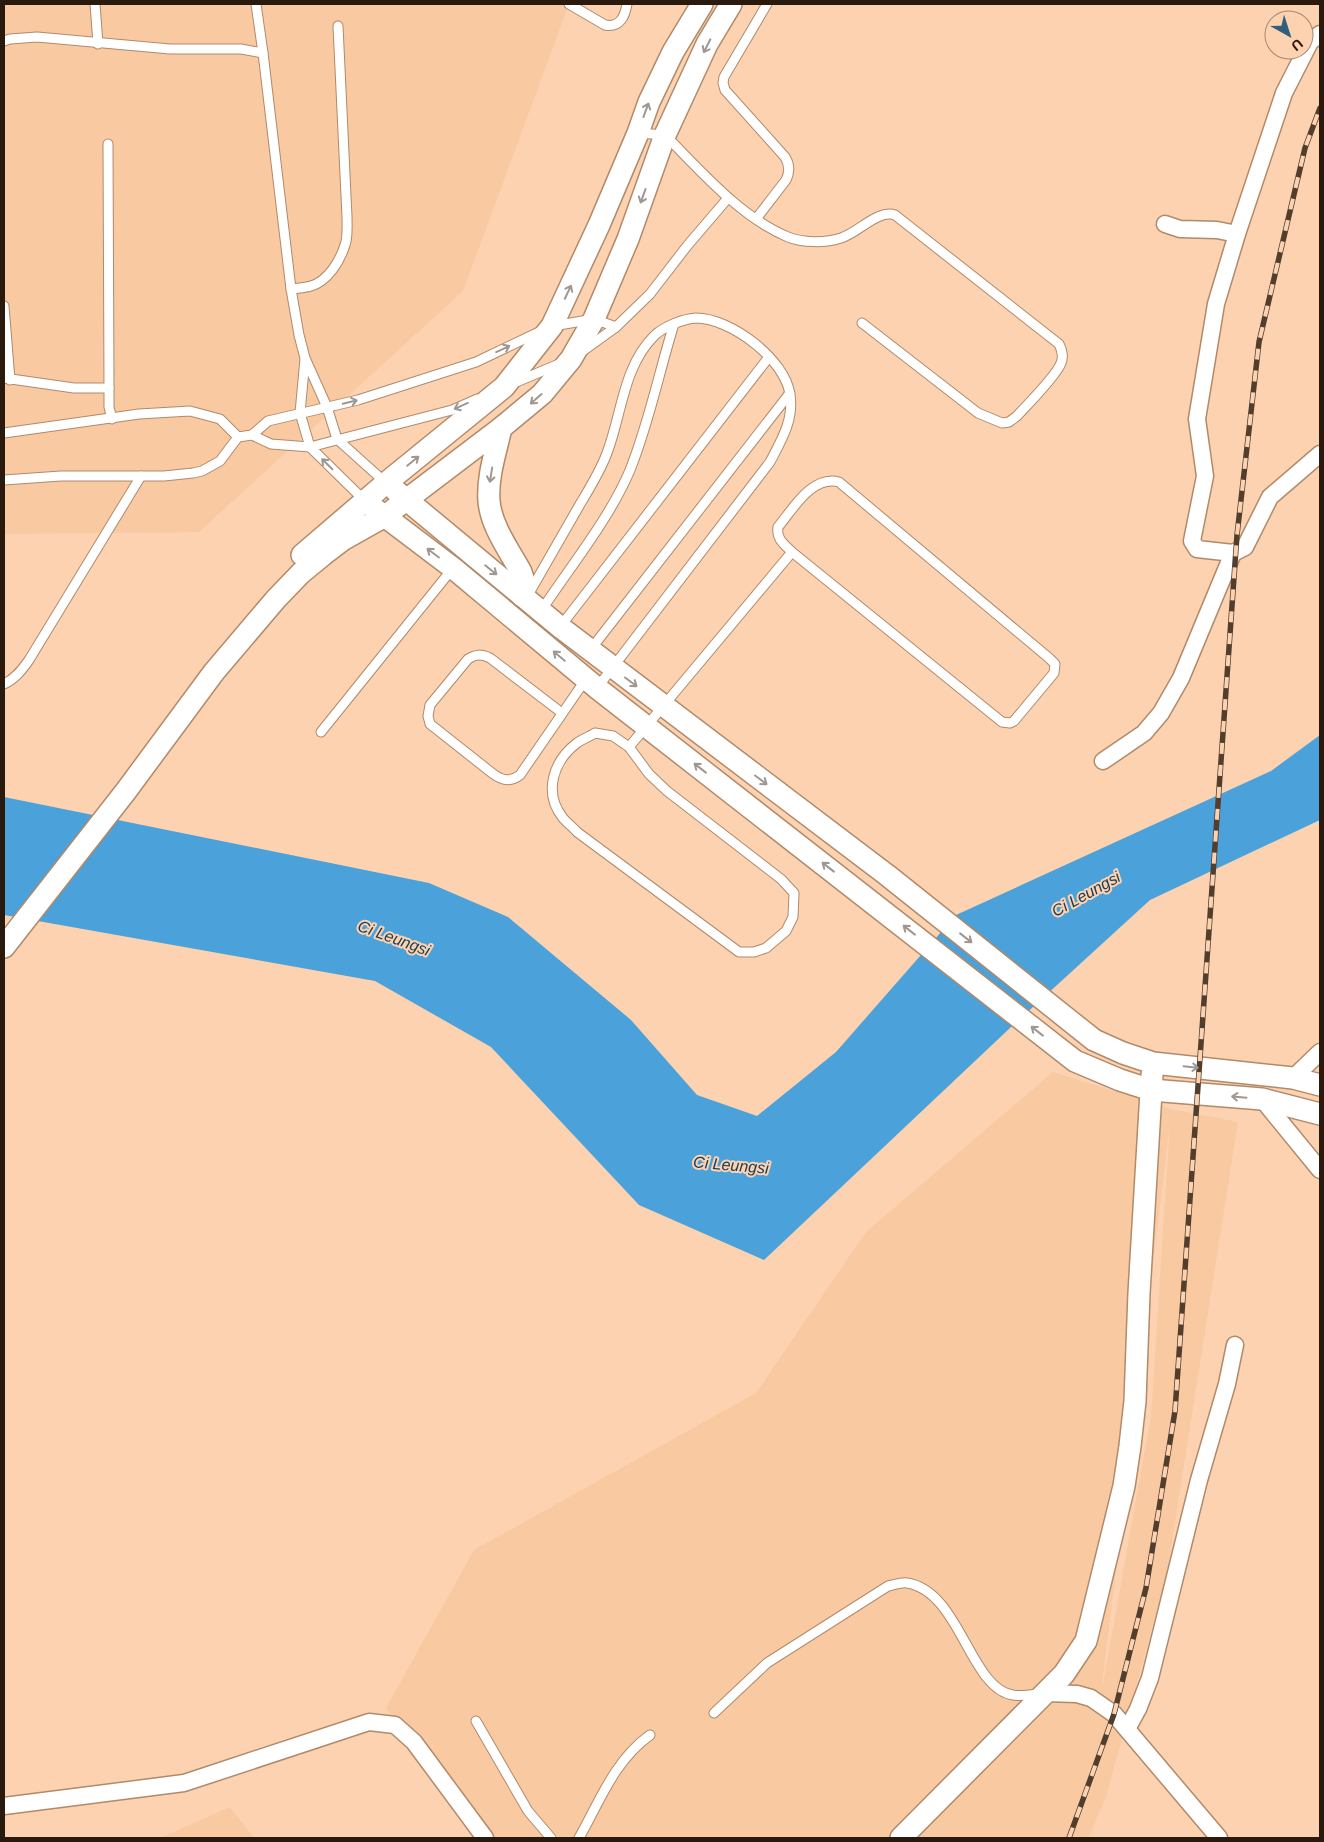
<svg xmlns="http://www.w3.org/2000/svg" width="1324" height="1842" font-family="Arial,sans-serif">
<rect width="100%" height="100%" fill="#fcd2b1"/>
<g fill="#f9c9a2" fill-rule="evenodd">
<path d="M4,4h565l-106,287 -264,241 -195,2z"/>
<path d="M1053,1072l118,37 67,13 -71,451 -61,224 -18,41h-615l-87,-130 88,-158 282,-157 110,-161zM1170,1123l-19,293 -48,268h-1z"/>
<path d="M230,1807l24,31h-94z"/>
</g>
<path fill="#4ba1d9" d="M1320,735v85l-170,80 -140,128 -246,232 -125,-55 -148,-158 -116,-66 -371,-66v-118l425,86 79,34 123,103 66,75 60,21 79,-64 120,-137 315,-144z"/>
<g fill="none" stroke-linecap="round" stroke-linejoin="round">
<g stroke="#b18a6a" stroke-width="11">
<g id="service">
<path d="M95,4l3,40"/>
<path d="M256,4l7,49"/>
<path d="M569,4l36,21c15,3 20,-9 22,-21"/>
<path d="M4,41l6,-2 27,-2 133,12h71l22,4 28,236 8,46 6,23 22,49 10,32 49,44"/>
<path d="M638,133l27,2c36,36 75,82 123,102 14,6 38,6 53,1 17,-5 37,-29 54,-23l164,129c3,6 5,12 2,19 -4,12 -33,41 -44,53l-8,6 -7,1 -24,-10 -116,-90"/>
<path d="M108,144l1,244"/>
<path d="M756,219l30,-39c4,-8 4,-15 -1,-23l-60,-67 -2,-7 1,-6 43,-73"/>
<path d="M291,289c7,-1 14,-1 20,-3 17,-5 29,-25 34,-41 3,-8 2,-19 2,-28l-9,-191"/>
<path d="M4,306l6,74"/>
<path d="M553,326l41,-7 22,8"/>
<path d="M584,350l32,-23 34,-33 37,-48 41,-48"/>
<path d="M305,359l-5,54 10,34 55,54"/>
<path d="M4,378l70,10h35v19l3,12"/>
<path d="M514,383l45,-19"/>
<path d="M4,433l135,-19 51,-3 30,8 18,18 14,-2 19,9 39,3 142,-37 25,-11"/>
<path d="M252,435l16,-14 90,-21 118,-38 65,-31"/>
<path d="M4,480l57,-4h103l29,-3 9,-2 18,-10 18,-24"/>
<path d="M528,595c17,-30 34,-59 51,-89 10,-17 21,-34 28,-53 15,-39 16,-87 48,-118 10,-9 28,-16 41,-17 35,0 90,42 94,77 4,25 -9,46 -20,67l-173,226"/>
<path d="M541,611c29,-44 69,-93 89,-141 19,-47 29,-98 44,-146"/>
<path d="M560,627l209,-270"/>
<path d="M591,649l199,-256"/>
<path d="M4,684c11,-5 18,-14 25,-24l112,-184"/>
<path d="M562,713l-72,-55c-9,-4 -14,-4 -22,1l-38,46 -2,11 2,8 62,49c9,7 18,10 28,2l66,-96"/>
<path d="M321,732l132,-164"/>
<path d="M595,733l18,3 16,11 20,27 18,17 114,88 13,14 -1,24 -7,14 -20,17 -12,4h-15l-162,-120c-4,-5 -10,-9 -14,-14 -20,-25 -10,-57 14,-75 5,-4 12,-6 18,-10z"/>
<path d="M629,747l163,-195 210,170 8,1 4,-2 40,-48 1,-9 -6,-6 -210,-176c-27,-7 -46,27 -61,45 -2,12 6,17 14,25"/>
<path d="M714,1713l53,-50 121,-77c6,-1 13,-4 19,-3 53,8 63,106 106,112 8,2 18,-1 27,-1"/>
<path d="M476,1721l52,90 23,27"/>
<path d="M579,1838c21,-37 35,-77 71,-103"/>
</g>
</g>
<g stroke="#b18a6a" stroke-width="19">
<g id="minor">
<path d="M1165,224l15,5 37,1 20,4"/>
<path d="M1233,553l12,-6 25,-50 50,-43"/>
<path d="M1103,761l41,-28 17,-20 20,-35 52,-125 -36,-4 -5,-8 13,-65 -8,-57 19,-115 21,-70 47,-141 26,-51 10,-8"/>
<path d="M1293,1078l27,-26"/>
<path d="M1262,1099l58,71"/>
<path d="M1045,1693l32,1 14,4 23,16 105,124"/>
<path d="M1127,1729l11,-20 12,-31 49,-198 28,-96 8,-39"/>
<path d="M4,1806l180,-23 185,-61 26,3 19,17 71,96"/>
</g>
</g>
<g stroke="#b18a6a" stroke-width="24">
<g id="tertiary">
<path d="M501,428c-5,23 -14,49 -12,73 2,25 20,49 32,71l2,6 -1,18"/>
<path d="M396,491l164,136 327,248 207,165 29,13 30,10 140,15 27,7"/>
<path d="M375,509l78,59 144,120 478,373 45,19 31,10 111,9 58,15"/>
<path d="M302,555l84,-72 118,-96 48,-61 47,-101 39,-92 11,-31 24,-50 29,-48"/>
<path d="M4,947l122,-156 88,-119 62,-73 25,-26 22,-18 21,-16 41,-23 116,-88 41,-34 29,-35 23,-40 34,-80 37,-104 42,-91 24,-40"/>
<path d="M901,1838l163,-164 22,-33 38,-155 6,-40 5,-45 4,-108 13,-218"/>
</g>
</g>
<use href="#service" stroke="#fff" stroke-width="9"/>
<use href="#minor" stroke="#fff" stroke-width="16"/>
<use href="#tertiary" stroke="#fff" stroke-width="21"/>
<g stroke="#523e2d" stroke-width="5.5">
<path id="rail" d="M1069,1838l45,-124 32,-126 29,-177 62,-876 22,-193 46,-194 15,-40"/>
</g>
<use href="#rail" stroke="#fcd2b1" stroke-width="4" stroke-dasharray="11" stroke-linecap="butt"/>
</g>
<defs><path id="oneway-shaft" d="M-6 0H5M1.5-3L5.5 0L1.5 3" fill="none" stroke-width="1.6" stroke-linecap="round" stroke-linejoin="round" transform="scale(1.25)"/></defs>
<g stroke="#9f9892">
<use href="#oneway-shaft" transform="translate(707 46) rotate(117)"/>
<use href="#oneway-shaft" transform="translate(646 110) rotate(-70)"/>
<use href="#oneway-shaft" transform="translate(643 196) rotate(110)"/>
<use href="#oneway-shaft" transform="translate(568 292) rotate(-65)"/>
<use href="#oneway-shaft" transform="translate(503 349) rotate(-25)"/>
<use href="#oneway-shaft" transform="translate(536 399) rotate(139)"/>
<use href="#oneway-shaft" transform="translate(350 402) rotate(-13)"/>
<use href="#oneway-shaft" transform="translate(461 406) rotate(156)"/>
<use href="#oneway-shaft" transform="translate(413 461) rotate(-39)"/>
<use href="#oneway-shaft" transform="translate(327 464) rotate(-135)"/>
<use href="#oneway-shaft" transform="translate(491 475) rotate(99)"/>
<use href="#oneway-shaft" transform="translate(433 553) rotate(-143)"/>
<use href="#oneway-shaft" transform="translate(491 570) rotate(39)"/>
<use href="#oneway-shaft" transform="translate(559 656) rotate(-140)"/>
<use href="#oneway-shaft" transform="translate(631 682) rotate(37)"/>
<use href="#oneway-shaft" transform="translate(700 768) rotate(-142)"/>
<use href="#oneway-shaft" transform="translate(761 780) rotate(37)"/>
<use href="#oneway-shaft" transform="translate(828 867) rotate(-142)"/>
<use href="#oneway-shaft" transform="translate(909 930) rotate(-142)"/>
<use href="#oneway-shaft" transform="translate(966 938) rotate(38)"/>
<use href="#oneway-shaft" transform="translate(1037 1031) rotate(-142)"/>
<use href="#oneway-shaft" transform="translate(1191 1067) rotate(6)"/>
<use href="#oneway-shaft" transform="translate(1239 1097) rotate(-175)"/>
</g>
<g text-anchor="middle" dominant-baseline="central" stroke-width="4" stroke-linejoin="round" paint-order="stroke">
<g font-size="16" font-style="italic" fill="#163b52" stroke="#fcd2b1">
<text transform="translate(1086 894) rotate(-29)">Ci Leungsi</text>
<text transform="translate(394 938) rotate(20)">Ci Leungsi</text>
<text transform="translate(731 1165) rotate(5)">Ci Leungsi</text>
</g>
</g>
<rect width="1324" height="1842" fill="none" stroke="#291a0d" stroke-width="10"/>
<g transform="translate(1289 35) rotate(141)"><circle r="24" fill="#fcd2b1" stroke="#a8886f"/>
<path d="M0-4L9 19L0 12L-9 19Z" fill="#305e7d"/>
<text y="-8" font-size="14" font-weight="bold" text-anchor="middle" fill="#291a0d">U</text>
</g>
</svg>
